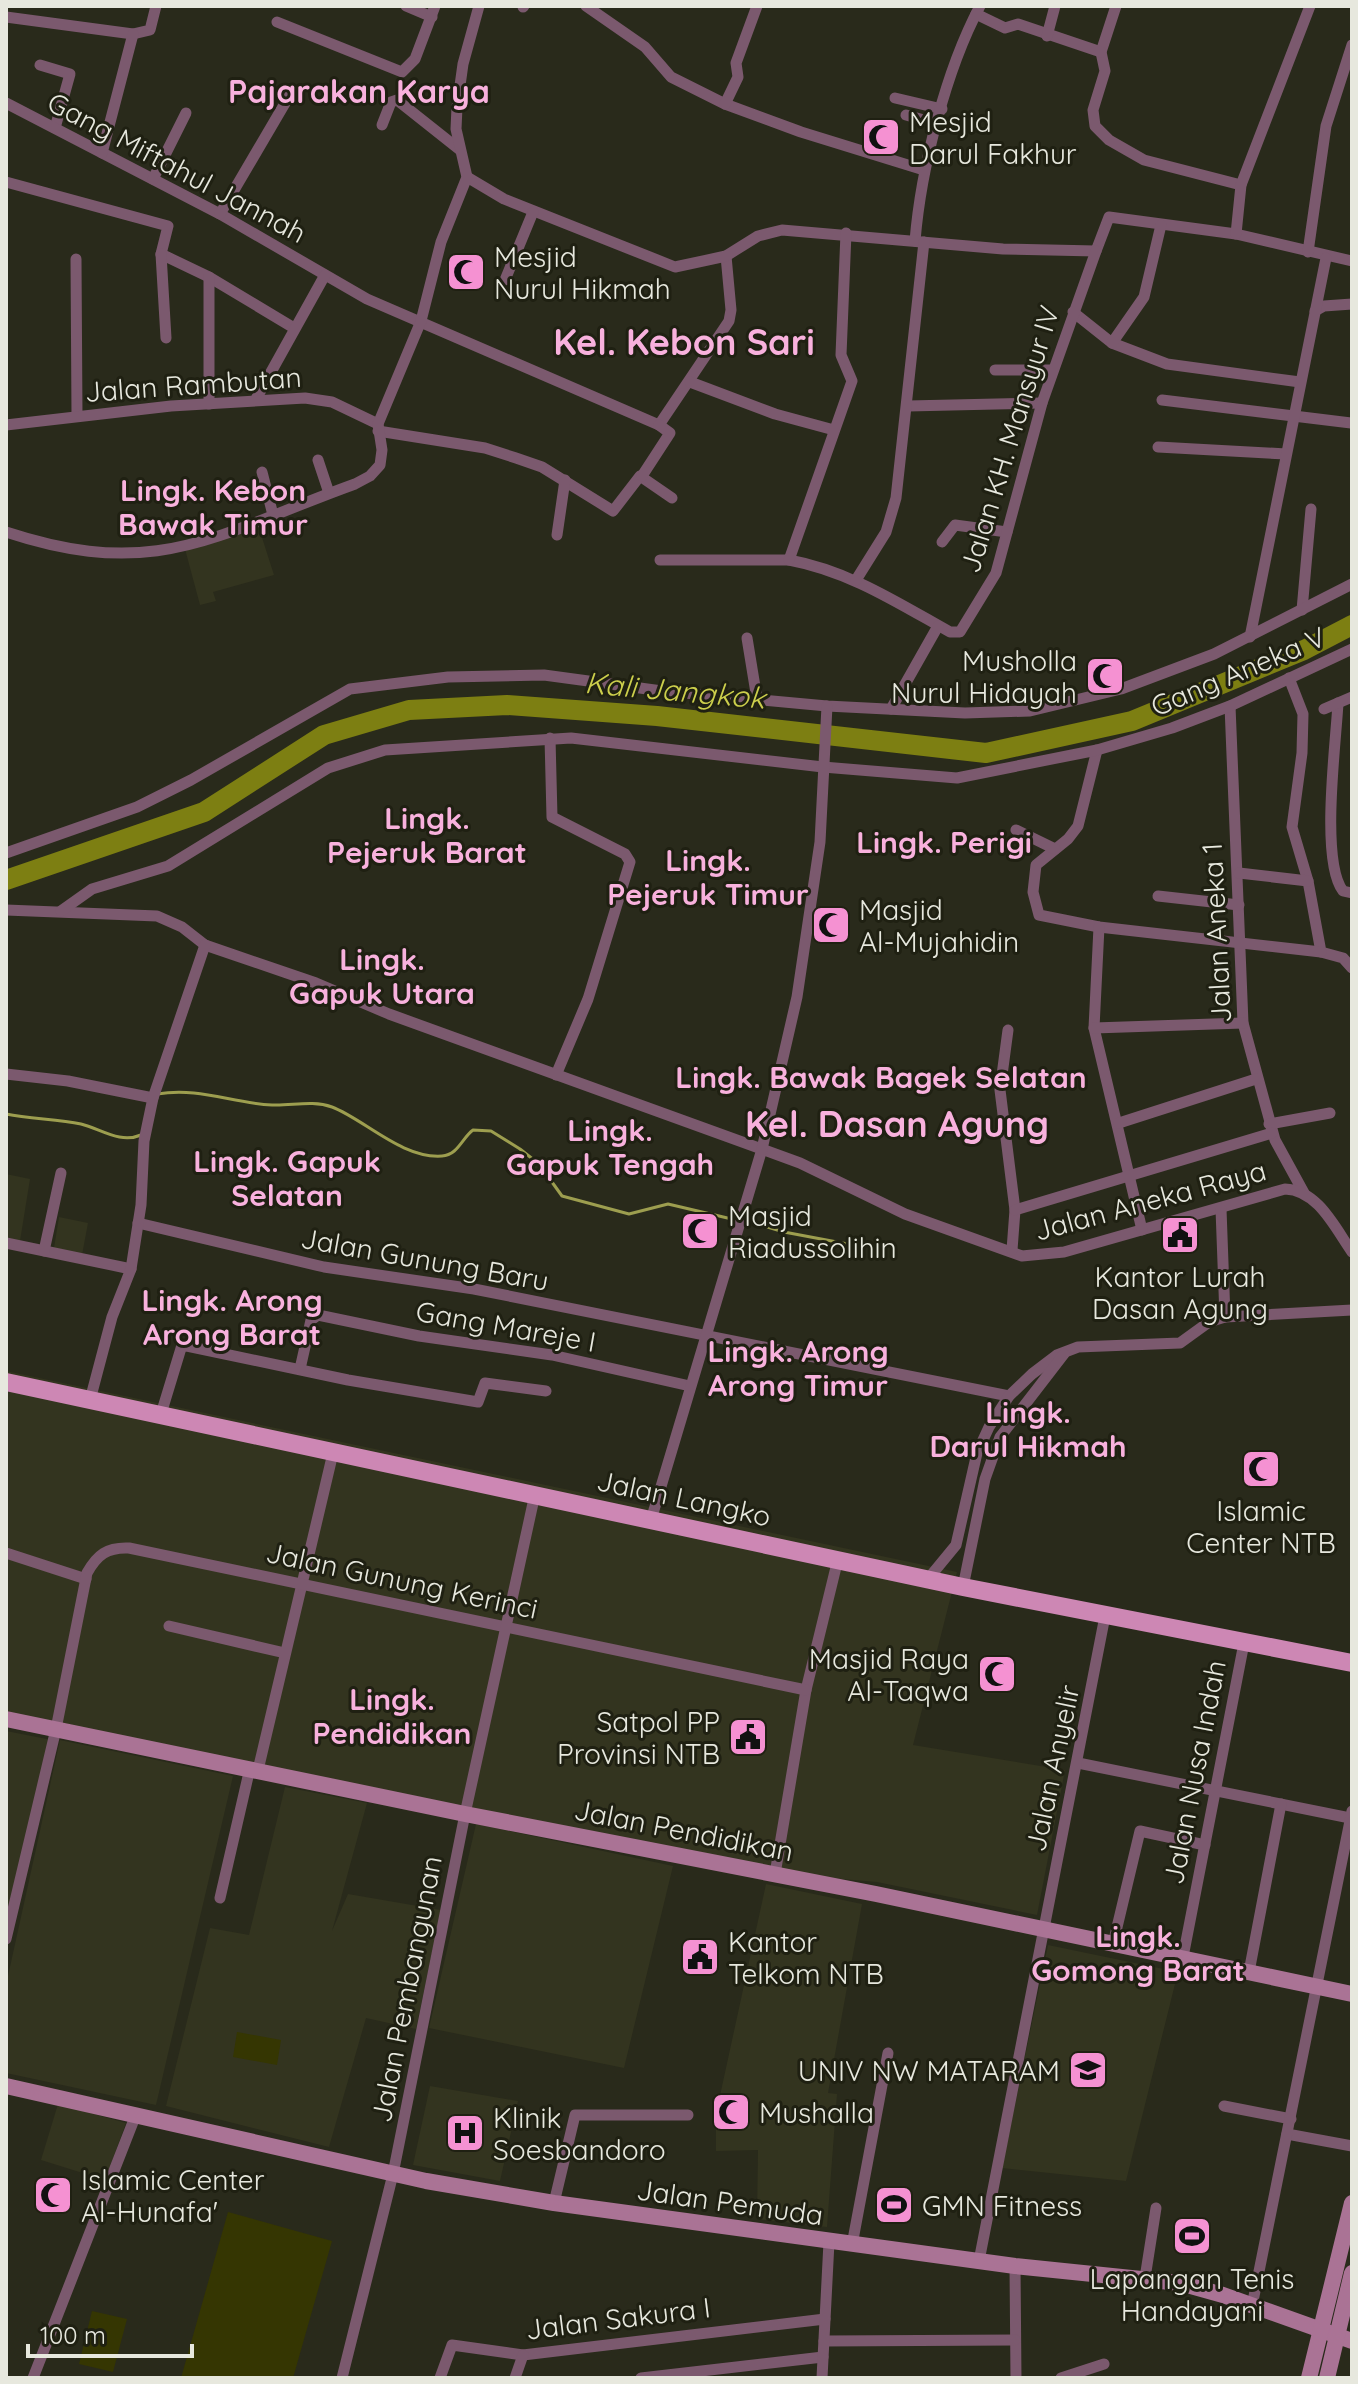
<svg xmlns="http://www.w3.org/2000/svg" width="1358" height="2384" font-family="Quicksand,sans-serif">
<rect width="100%" height="100%" fill="#292a1b"/>
<g fill="#33341f">
<path d="M257,522l17,53 -61,17 3,9 -16,4 -15,-56z"/>
<path d="M6,1174l24,5 -10,62 -14,-3z"/>
<path d="M59,1217l29,6 -6,32 -28,-7z"/>
<path d="M6,1371l951,201 -44,173 152,25 -28,145 -160,-33 -96,-8 -775,-159z"/>
<path d="M6,1731l46,9 -46,189z"/>
<path d="M60,1740l173,36 -77,329 -150,-32v-88z"/>
<path d="M285,1787l82,16 -35,128 16,-37 93,16 -25,119 -50,-11 -37,129 -163,-41 44,-178 39,7z"/>
<path d="M476,1824l197,42 -49,202 -195,-40z"/>
<path d="M766,1884l96,20 -34,189 9,1 -10,133 -70,-8 1,-69 -42,1v-37z"/>
<path d="M1048,1945l130,27 -52,209 -124,-13z"/>
<path d="M430,2086l88,15 -18,80 -87,-16z"/>
<path d="M58,2104l68,19 -21,57 -64,-20z"/>
</g>
<g fill="#353602">
<path d="M237,2032l44,8 -4,25 -44,-8z"/>
<path d="M228,2212l104,29 -39,137h-112z"/>
<path d="M92,2311l35,8 -14,53 -34,-8z"/>
</g>
<g fill="none" stroke-linecap="round" stroke-linejoin="round">
<g stroke="#9d9e4f" stroke-width="3">
<path d="M157,1094c43,-7 74,9 115,11 20,1 40,-5 60,2 32,12 70,52 110,49 16,-1 20,-18 31,-26l18,1 29,18 19,15 23,32 67,18 39,-10 68,16"/>
<path d="M6,1114c25,5 51,5 75,10 20,5 39,20 60,11"/>
<path d="M743,1220l41,12 69,13"/>
</g>
<path stroke="#7d7f12" stroke-width="20" d="M6,880l198,-68 120,-77 85,-25 98,-5 150,11 329,37 146,-32 172,-71 48,-25"/>
<g stroke="#7b596e" stroke-width="11">
<path d="M406,6l26,11"/>
<path d="M586,6l59,41 26,30 54,27 76,28 123,38"/>
<path d="M1116,6l-15,46 4,19 -12,39 2,16 14,14 35,20 97,25"/>
<path d="M523,7l1,-1"/>
<path d="M976,14l29,14 13,-4 83,28"/>
<path d="M6,17l127,17 17,-4 6,-24"/>
<path d="M277,22l125,50 13,-13 20,-53"/>
<path d="M1047,36l8,-30"/>
<path d="M40,65l30,9 -15,54"/>
<path d="M895,98l47,11"/>
<path d="M6,103l214,111 147,85 292,126 70,-104 2,-11 -5,-54"/>
<path d="M725,104l13,-27 -2,-14 21,-57"/>
<path d="M906,115l32,9"/>
<path d="M382,125l9,-23 6,-2 63,50"/>
<path d="M102,153l31,-119"/>
<path d="M467,177l37,22 171,68 51,-11 32,-20 24,-6 221,19 93,2 13,-34 127,17 116,27"/>
<path d="M153,179l33,-66"/>
<path d="M6,182l162,44 -7,28 48,23 85,51"/>
<path d="M220,214l71,-121"/>
<path d="M1236,234l5,-49 69,-179"/>
<path d="M915,241c6,-73 31,-171 65,-235"/>
<path d="M1308,252l18,-126 26,-81"/>
<path d="M161,254l5,84"/>
<path d="M76,259l1,157"/>
<path d="M505,280l28,-68"/>
<path d="M1315,311l9,-5 28,-2"/>
<path d="M1073,312l39,31 55,21 133,18"/>
<path d="M1112,343l32,-46 17,-72"/>
<path d="M995,370h58"/>
<path d="M690,382l85,32 59,16"/>
<path d="M256,399l69,-124"/>
<path d="M1162,400l189,23"/>
<path d="M209,404v-127"/>
<path d="M908,406l134,-3"/>
<path d="M6,425l165,-19 134,-8 27,4 46,22"/>
<path d="M378,431l107,17 31,10 26,9 71,44 27,-35 32,22"/>
<path d="M1158,447l128,7"/>
<path d="M318,460l11,33"/>
<path d="M262,472l11,43"/>
<path d="M642,476l28,-43 -11,-8"/>
<path d="M6,532c152,50 210,2 349,-48l15,-8 10,-11 2,-15 -4,-26 43,-103 20,-79 26,-65 -11,-48 1,-22 6,-43 16,-58"/>
<path d="M557,535l8,-55"/>
<path d="M942,542l13,-17 52,7"/>
<path d="M660,560h129c60,11 109,43 161,72h10l36,-59 46,-170 54,-152"/>
<path d="M789,560l63,-179 -11,-26 5,-122"/>
<path d="M856,580l30,-48 10,-34 28,-256"/>
<path d="M1302,610l9,-101"/>
<path d="M1250,637l76,-379"/>
<path d="M747,638l10,61"/>
<path d="M1289,678l14,36 -1,39 -10,74 16,54 13,71 22,6 9,10"/>
<path d="M1338,703c-2,40 -18,158 5,188l9,2"/>
<path d="M1230,706l13,317 32,117 29,53"/>
<path d="M891,709l47,-83"/>
<path d="M1324,709l28,-12"/>
<path d="M550,738l2,79 73,37 5,8 -42,137 -32,76"/>
<path d="M1097,750l-19,76 -10,13 -32,26 -3,27 6,23 60,12 222,25"/>
<path d="M1016,830l39,19"/>
<path d="M6,853l131,-46 54,-27 159,-91 98,-12 96,-2 118,16 165,15 138,7 65,-2 91,-22 93,-35 138,-70"/>
<path d="M1239,873l69,8"/>
<path d="M1158,896l81,9"/>
<path d="M6,910l151,6 25,11 23,18 111,38 73,31 411,149 105,51 117,42 42,-4 221,-63c33,1 50,39 67,63"/>
<path d="M61,911l31,-22 76,-23 160,-98 57,-18 186,-12 252,29 134,11 140,-28 75,-22 58,-22 122,-57"/>
<path d="M1099,927l-5,101 48,202"/>
<path d="M1094,1028l149,-5"/>
<path d="M1008,1030l-8,60 15,120 -3,40"/>
<path d="M6,1074l62,7 85,17"/>
<path d="M1119,1123l137,-44"/>
<path d="M1269,1124l61,-11"/>
<path d="M1221,1209l4,108"/>
<path d="M1015,1210l257,-77"/>
<path d="M138,1223l186,44 150,22 535,107"/>
<path d="M6,1243l125,26"/>
<path d="M44,1251l17,-78"/>
<path d="M300,1369l11,-49 7,-5 101,21 133,19 138,31"/>
<path d="M90,1400l22,-83 19,-48 10,-64 3,-64 9,-43 52,-153"/>
<path d="M161,1414l21,-69 166,35 130,22 7,-19 61,8"/>
<path d="M651,1520l111,-371 35,-152 23,-155 7,-136"/>
<path d="M6,1553l80,26"/>
<path d="M928,1579l28,-34 21,-92 12,-26 20,-31 23,-22 25,-19 21,-8 102,-4 29,-21 16,-5 127,-7"/>
<path d="M963,1587l22,-108 15,-42 64,-83"/>
<path d="M169,1626l116,27"/>
<path d="M1078,1763l272,55"/>
<path d="M258,1770l75,-317"/>
<path d="M775,1874l31,-184 32,-131"/>
<path d="M220,1898l30,-130"/>
<path d="M6,1939l50,-210 31,-156c10,-18 20,-26 42,-25l677,142"/>
<path d="M1113,1944l27,-113 65,14"/>
<path d="M1183,1957l61,-314"/>
<path d="M1249,1972l32,-168"/>
<path d="M1224,2106l67,13"/>
<path d="M1287,2134l65,12"/>
<path d="M554,2203l21,-88h113"/>
<path d="M852,2245l36,-192"/>
<path d="M979,2261l126,-645"/>
<path d="M1015,2266l1,112"/>
<path d="M1145,2278l11,-70"/>
<path d="M1252,2306l100,-495"/>
<path d="M824,2341l191,-1"/>
<path d="M33,2378l102,-261"/>
<path d="M342,2378l51,-204 72,-360 70,-320"/>
<path d="M440,2378l12,-33 71,10 302,-36"/>
<path d="M515,2378l8,-23"/>
<path d="M641,2378l182,-21"/>
<path d="M822,2378l7,-136"/>
<path d="M1061,2378l43,-14"/>
</g>
<g stroke="#aa7395" stroke-width="16">
<path d="M6,1719l459,95 411,80 476,100"/>
<path d="M6,2086l420,95 128,22 461,63 165,17 43,12 129,46"/>
<path d="M1309,2378l43,-175"/>
<path d="M1327,2378l25,-105"/>
</g>
<path stroke="#cd87b4" stroke-width="18" d="M6,1382l957,205 389,76"/>
</g>
<defs>
<g id="mosque-square" transform="scale(2)"><rect x="-9" y="-9" width="18" height="18" rx="4" fill="#f591d2" stroke="#1f2012"/><path d="M3.5-4.9A6 6 0 1 0 3.5 4.9A5 5 0 1 1 3.5-4.9Z" fill="#111"/></g>
<g id="civic-square" transform="scale(2)"><rect x="-9" y="-9" width="18" height="18" rx="4" fill="#f591d2" stroke="#1f2012"/><path d="M-.6-6.5H3V-4.5H.6V-3L4-1V1h2V6H-6V1h2V-1L-.6-3ZM-1.2 2.5V6h2.4V2.5Z" fill="#111"/></g>
<g id="university-square" transform="scale(2)"><rect x="-9" y="-9" width="18" height="18" rx="4" fill="#f591d2" stroke="#1f2012"/><path d="M0-5L7-2L0 1L-7-2ZM-4 1L0 2.5L4 1V4Q0 6-4 4Z" fill="#111"/></g>
<g id="hospital-square" transform="scale(2)"><rect x="-9" y="-9" width="18" height="18" rx="4" fill="#f591d2" stroke="#1f2012"/><path d="M-5-5h3v3.5h4V-5h3V5h-3V1.5h-4V5h-3Z" fill="#111"/></g>
<g id="stadium-square" transform="scale(2)"><rect x="-9" y="-9" width="18" height="18" rx="4" fill="#f591d2" stroke="#1f2012"/><path d="M0-5a6.5 5 0 1 0 0 10a6.5 5 0 1 0 0-10ZM-3.5-1.8h7v3.6h-7Z" fill="#111"/></g>
</defs>
<g fill-rule="evenodd">
<use href="#mosque-square" x="881" y="137"/>
<use href="#mosque-square" x="466" y="272"/>
<use href="#mosque-square" x="1105" y="676"/>
<use href="#mosque-square" x="831" y="925"/>
<use href="#mosque-square" x="700" y="1231"/>
<use href="#civic-square" x="1180" y="1235"/>
<use href="#mosque-square" x="1261" y="1469"/>
<use href="#mosque-square" x="997" y="1674"/>
<use href="#civic-square" x="748" y="1737"/>
<use href="#civic-square" x="700" y="1957"/>
<use href="#university-square" x="1088" y="2070"/>
<use href="#mosque-square" x="731" y="2112"/>
<use href="#hospital-square" x="465" y="2133"/>
<use href="#mosque-square" x="53" y="2195"/>
<use href="#stadium-square" x="894" y="2205"/>
<use href="#stadium-square" x="1192" y="2236"/>
</g>
<g text-anchor="middle" dominant-baseline="central" stroke-width="6" stroke-linejoin="round" paint-order="stroke">
<g font-size="28" fill="#e7e8de" stroke="#1f2012" text-anchor="start">
<text x="909" y="121">Mesjid<tspan x="909" dy="32">Darul Fakhur</tspan></text>
<text x="494" y="256">Mesjid<tspan x="494" dy="32">Nurul Hikmah</tspan></text>
<text x="1077" y="660" text-anchor="end">Musholla<tspan x="1077" dy="32">Nurul Hidayah</tspan></text>
<text x="859" y="909">Masjid<tspan x="859" dy="32">Al-Mujahidin</tspan></text>
<text x="728" y="1215">Masjid<tspan x="728" dy="32">Riadussolihin</tspan></text>
<text x="1180" y="1276" text-anchor="middle">Kantor Lurah<tspan x="1180" dy="32">Dasan Agung</tspan></text>
<text x="1261" y="1510" text-anchor="middle">Islamic<tspan x="1261" dy="32">Center NTB</tspan></text>
<text x="969" y="1658" text-anchor="end">Masjid Raya<tspan x="969" dy="32">Al-Taqwa</tspan></text>
<text x="720" y="1721" text-anchor="end">Satpol PP<tspan x="720" dy="32">Provinsi NTB</tspan></text>
<text x="728" y="1941">Kantor<tspan x="728" dy="32">Telkom NTB</tspan></text>
<text x="1060" y="2070" text-anchor="end">UNIV NW MATARAM</text>
<text x="759" y="2112">Mushalla</text>
<text x="493" y="2117">Klinik<tspan x="493" dy="32">Soesbandoro</tspan></text>
<text x="81" y="2179">Islamic Center<tspan x="81" dy="32">Al-Hunafa'</tspan></text>
<text x="922" y="2205">GMN Fitness</text>
<text x="1192" y="2278" text-anchor="middle">Lapangan Tenis<tspan x="1192" dy="32">Handayani</tspan></text>
</g>
<g font-size="28" fill="#e7e8de" stroke="#1f2012">
<text transform="translate(177 167) rotate(28)">Gang Miftahul Jannah</text>
<text transform="translate(193 384) rotate(-4)">Jalan Rambutan</text>
<text transform="translate(1009 439) rotate(-73)">Jalan KH. Mansyur IV</text>
<text transform="translate(1238 671) rotate(-23)">Gang Aneka V</text>
<text transform="translate(1216 933) rotate(-93)">Jalan Aneka 1</text>
<text transform="translate(1150 1200) rotate(-15)">Jalan Aneka Raya</text>
<text transform="translate(425 1259) rotate(10)">Jalan Gunung Baru</text>
<text transform="translate(506 1326) rotate(10)">Gang Mareje I</text>
<text transform="translate(684 1498) rotate(12)">Jalan Langko</text>
<text transform="translate(402 1580) rotate(12)">Jalan Gunung Kerinci</text>
<text transform="translate(1052 1768) rotate(-78)">Jalan Anyelir</text>
<text transform="translate(1194 1772) rotate(-79)">Jalan Nusa Indah</text>
<text transform="translate(684 1830) rotate(11)">Jalan Pendidikan</text>
<text transform="translate(406 1989) rotate(-79)">Jalan Pembangunan</text>
<text transform="translate(730 2202) rotate(8)">Jalan Pemuda</text>
<text transform="translate(618 2318) rotate(-7)">Jalan Sakura I</text>
</g>
<g font-size="30" font-weight="bold" fill="#f8b1dd" stroke="#1f2012">
<text x="213" y="490">Lingk. Kebon<tspan x="213" dy="34">Bawak Timur</tspan></text>
<text x="427" y="818">Lingk.<tspan x="427" dy="34">Pejeruk Barat</tspan></text>
<text x="944" y="842">Lingk. Perigi</text>
<text x="708" y="860">Lingk.<tspan x="708" dy="34">Pejeruk Timur</tspan></text>
<text x="382" y="959">Lingk.<tspan x="382" dy="34">Gapuk Utara</tspan></text>
<text x="881" y="1077">Lingk. Bawak Bagek Selatan</text>
<text x="610" y="1130">Lingk.<tspan x="610" dy="34">Gapuk Tengah</tspan></text>
<text x="287" y="1161">Lingk. Gapuk<tspan x="287" dy="34">Selatan</tspan></text>
<text x="232" y="1300">Lingk. Arong<tspan x="232" dy="34">Arong Barat</tspan></text>
<text x="798" y="1351">Lingk. Arong<tspan x="798" dy="34">Arong Timur</tspan></text>
<text x="1028" y="1412">Lingk.<tspan x="1028" dy="34">Darul Hikmah</tspan></text>
<text x="392" y="1699">Lingk.<tspan x="392" dy="34">Pendidikan</tspan></text>
<text x="1138" y="1936">Lingk.<tspan x="1138" dy="34">Gomong Barat</tspan></text>
</g>
<g font-size="30" font-style="italic" fill="#cccf4c" stroke="#1f2012">
<text transform="translate(675 690) rotate(5)">Kali Jangkok</text>
</g>
<g font-size="32" font-weight="bold" fill="#f8b1dd" stroke="#1f2012">
<text x="359" y="91">Pajarakan Karya</text>
</g>
<g font-size="36" font-weight="bold" fill="#f8b1dd" stroke="#1f2012">
<text x="684" y="341">Kel. Kebon Sari</text>
<text x="897" y="1123">Kel. Dasan Agung</text>
</g>
</g>
<rect width="1358" height="2384" fill="none" stroke="#e7e8de" stroke-width="16"/>
<path d="M28 2344v12h164v-12" fill="none" stroke="#e7e8de" stroke-width="4"/>
<text x="40" y="2344" font-size="24" fill="#e7e8de" stroke="#1f2012" stroke-width="6" paint-order="stroke">100 m</text>
</svg>
